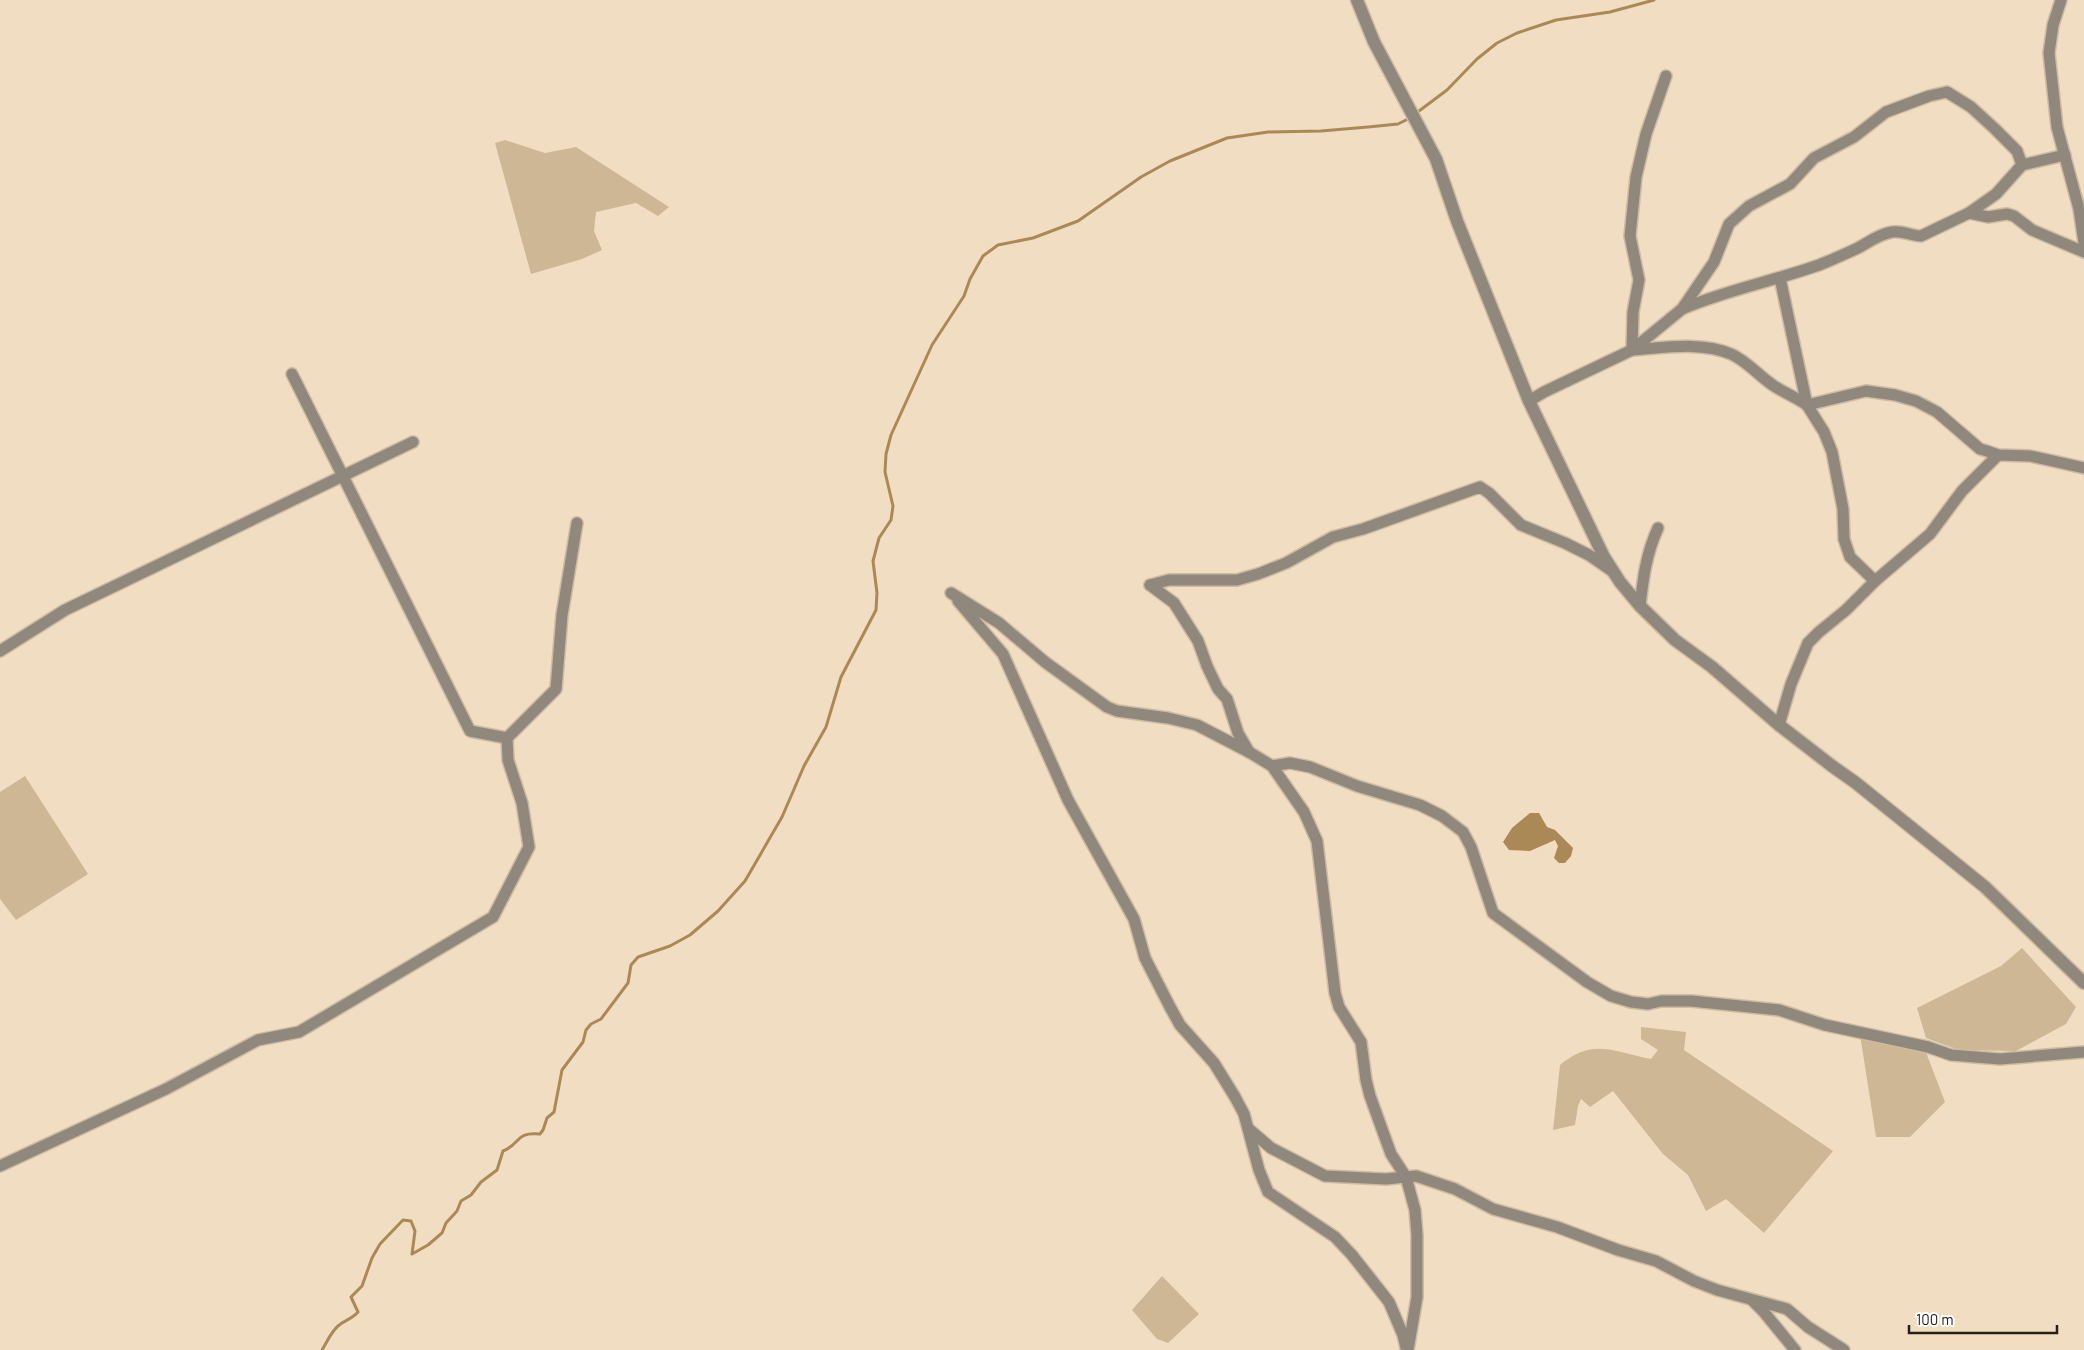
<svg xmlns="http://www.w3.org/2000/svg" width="2084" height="1350" font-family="Barlow,sans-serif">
<rect width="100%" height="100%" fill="#f1dec2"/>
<g fill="#ceb794">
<path d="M505,140l40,13 31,-6 93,60 -11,9 -22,-13 -40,9 -2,19 8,19 -20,9 -51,15 -36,-131z"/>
<path d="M25,776l63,98 -72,46 -16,-21v-107z"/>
<path d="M2022,948l54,59 -10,17 -50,27 -57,-1 -33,-12 -9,-30 84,-42z"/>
<path d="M1641,1027l45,5 -2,18 149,101 -69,82 -38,-34 -20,12 -18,-36 -25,-21 -50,-63 -23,16 -9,-8 -3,7 -3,19 -22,5 7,-65c33,-28 54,-13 91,-6l7,-9 -17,-11z"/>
<path d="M1859,1028l65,19 21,55 -35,35h-34z"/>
<path d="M1162,1276l37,38 -31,29 -11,-4 -25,-29z"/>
</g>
<path fill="#aa8956" d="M1530,813h9l8,14 8,3 18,18 -2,8 -6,7h-6l-5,-5 4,-12 -3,-6 -25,11 -21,-1 -6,-8 9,-14z"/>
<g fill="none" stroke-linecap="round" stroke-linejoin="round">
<g stroke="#aa8956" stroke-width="3">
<path d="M1415,114l32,-24 30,-31 20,-16 20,-10 39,-13 54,-8 44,-12"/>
<path d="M322,1350c5,-8 9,-18 16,-24 7,-6 14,-7 20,-14l-7,-15 11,-11 10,-28 8,-14 23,-24 8,1 4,10 -3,23 16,-9 14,-12 4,-10 11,-12 4,-10 10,-6 10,-13 16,-12 6,-19c19,-8 11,-19 37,-17l3,-4 4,-12 7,-6 8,-42 21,-28 3,-12 5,-6 10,-5 27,-36 3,-18 7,-8 32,-11 20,-11 28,-24 27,-30 37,-64 22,-51 22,-39 15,-50 35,-67 1,-17 -4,-32 6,-23 12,-18 2,-14 -8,-34 1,-18 5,-19 41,-90 32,-49 6,-17 13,-23 15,-11 35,-7 45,-17 63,-44 29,-16 57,-23 41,-6 53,-1 47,-4 30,-3 12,-6"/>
</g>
<g stroke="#cdbca3" stroke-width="14">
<g id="minor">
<path d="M2061,0l-8,25 -4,28 8,74 22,82 5,34"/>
<path d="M1666,76l-20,58 -10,43 -6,59 9,44 -6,32 -1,38c31,-2 69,-9 99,4 16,7 28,22 43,32 11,7 23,12 33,19l59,-14 29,4 21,6 21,11 43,37 7,2 11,4 32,1 54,12"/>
<path d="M1969,213l27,-19 26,-29"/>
<path d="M1780,278l27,127 17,27 8,20 11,57 1,30 6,18 25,24"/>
<path d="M1682,309c44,-19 92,-28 137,-44 13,-5 26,-11 39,-17 11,-6 21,-14 34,-16 10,-2 19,4 29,4l48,-23 19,4 19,-3 7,2 18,14 52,22"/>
<path d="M292,374l178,357 37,7"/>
<path d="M1529,401l15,-9 88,-42 50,-41 32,-47 15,-38 20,-18 41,-22 24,-26 40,-21 32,-25 43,-16 18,-4 24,15 24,22 22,22 5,14 43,-10"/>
<path d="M1150,585l19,-5h68l21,-6 28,-11 47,-26 30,-8 117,-42 9,6 32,32 44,18 24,12 23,16"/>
<path d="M1150,585l24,18 24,38 9,25 11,23 9,10 11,34 11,19"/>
<path d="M951,593l48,30 46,39 62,45 10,4 51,7 29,7 52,27 23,14 32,46 13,29 18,152 4,14 22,35 5,38 4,16 21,58 15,23 9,33 2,25v62l-9,53"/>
<path d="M958,601l45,53 65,146 66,119 11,39 25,49 10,18 34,38 21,34 9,17 15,56 9,22 67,45 17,18 37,47 14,33 3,13"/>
<path d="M1640,606c3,-27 6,-52 18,-78"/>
<path d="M0,651l65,-41 348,-168"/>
<path d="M1779,725l12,-41 17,-41 11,-11 27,-22 29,-29 55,-47 32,-43 36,-36"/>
<path d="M1272,766l18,-3 20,4 47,19 63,19 22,11 21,16 8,15 22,66 94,69 24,14 20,6 17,2 13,-3h30l88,9 46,15 103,22 23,8 49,4 84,-7"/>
<path d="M1250,1130l21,18 54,28 61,3 30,-3 39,13 38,20 64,18 61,23 38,11 38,20 23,9 70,19 21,18 36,23"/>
<path d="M0,1166l166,-77 92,-49 41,-8 194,-115 36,-70 -7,-44 -14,-43 -1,-22 49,-49 6,-74 15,-92"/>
<path d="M1752,1300l11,11 32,39"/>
</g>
</g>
<g stroke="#cdbca3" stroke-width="15">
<path id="tertiary" d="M1357,0l17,42 62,117 21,62 72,180 75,156 16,25 20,24 35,34 37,27 67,58 53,41 24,17 129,104 99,96"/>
</g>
<use href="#minor" stroke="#90887d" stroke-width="11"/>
<use href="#tertiary" stroke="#90887d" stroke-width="12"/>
</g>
<path d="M1909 1325v8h148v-8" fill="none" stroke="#272016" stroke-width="2.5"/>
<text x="1916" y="1325" font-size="15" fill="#272016" stroke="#ffffff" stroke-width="4" paint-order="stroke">100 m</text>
</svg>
